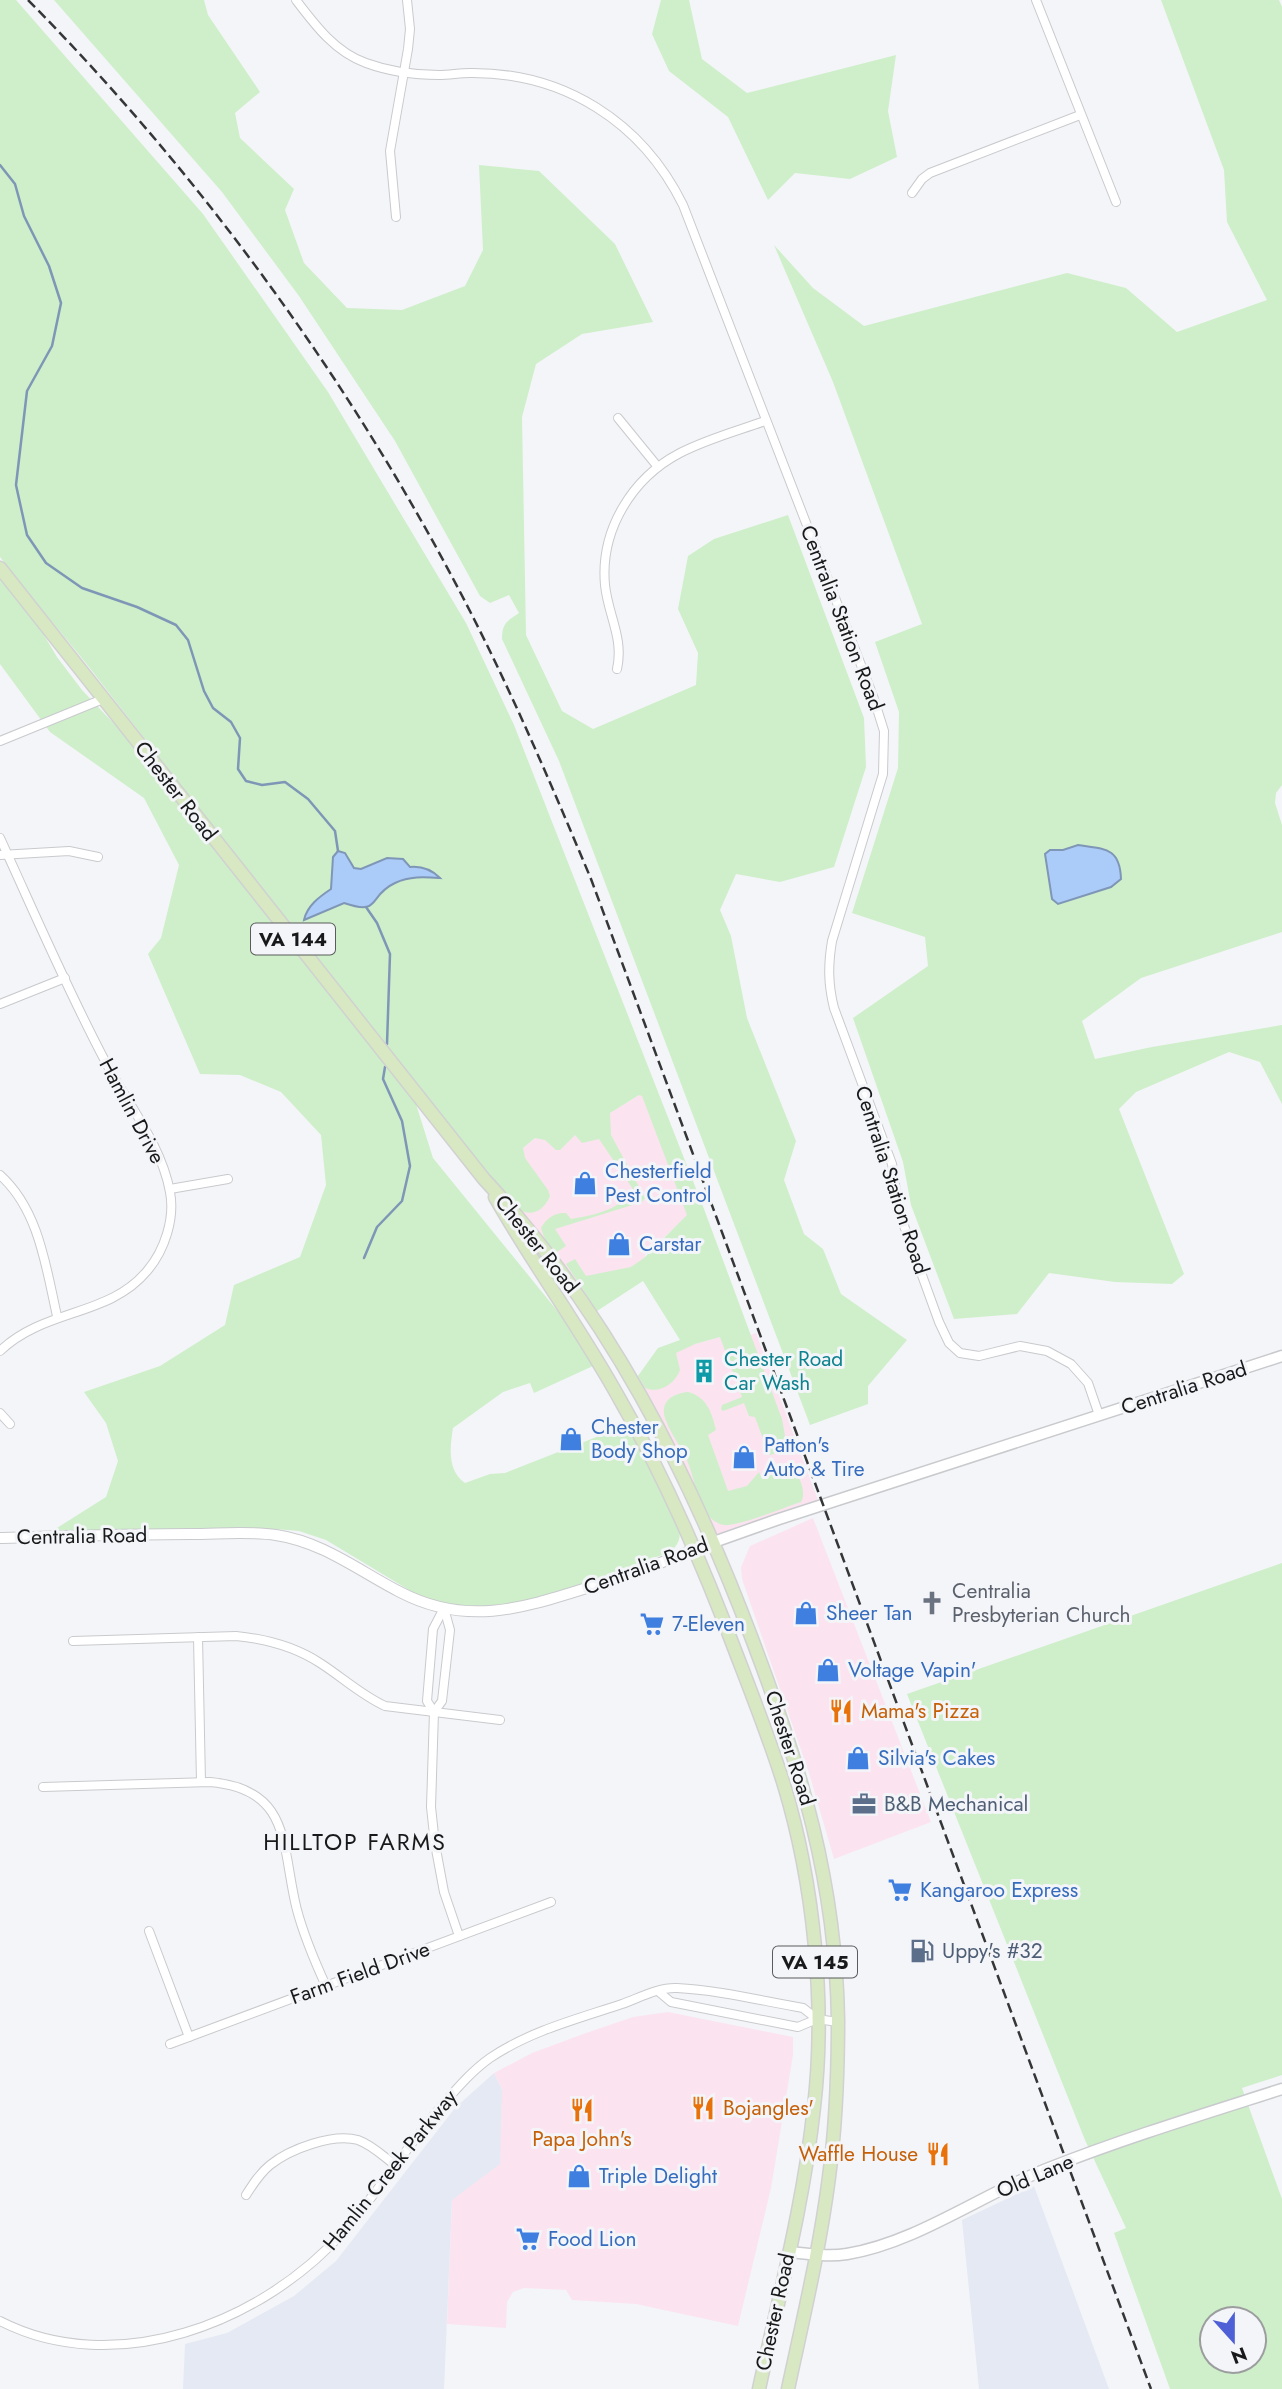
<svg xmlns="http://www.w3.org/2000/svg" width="1282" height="2389" font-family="Jost,sans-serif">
<rect width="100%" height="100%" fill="#f4f5f8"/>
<g fill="#fbe4f0">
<path d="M639,1095h3l46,120 -43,40 -3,12 -62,29 -95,-117 54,-44 46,-7z"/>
<path d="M756,1333l64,173 -107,35 -81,-162 7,-4 19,-27 37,-4 25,-7 17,3z"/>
<path d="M813,1518l118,304 -97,37 -25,-86 -67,-194 -1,-12 9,-21z"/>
<path d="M668,2012l125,25v18l-22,133 -33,138 -102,-22 -64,-4 -6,-10 -42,-2 -11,4 -6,10 -1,26 -59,-4 5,-124 50,-110 -8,-17 38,-20 54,-20 47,-16z"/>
</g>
<g fill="#e5e9f3">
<path d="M494,2073l8,17 -2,74 -48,36 -8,189h-261l2,-45 42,-11 67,-37 42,-35 119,-153z"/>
<path d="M1034,2186l75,203h-130l-17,-169z"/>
</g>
<g fill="#ceefca" fill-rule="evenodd">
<path d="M0,0h16l187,214 125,178 138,231 48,102 190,484 78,210 3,17 -3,7 -8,4v7l-5,1 -14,-38 -6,-1 -5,-13 -21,8 -2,-2 1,-4 20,-8 -22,-60 -25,7 -19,9 4,17c-5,14 -21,24 -35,18l-7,-12 20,-28 22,-8 -37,-59 -46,30 -31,-47 9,-5 11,17 45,-9 13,-9 43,-43 -45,-119 -3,-1 -29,18 1,22 34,63 -3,4 -87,27 11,17 -12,8 -10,-17 -3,-9c5,-10 15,-16 25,-15l5,6c18,-3 40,-7 54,-20l6,3 8,-4 -40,-59 -17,4 -7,-8 -15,15h-4l-11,-10 -10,-2 -12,10 2,10 23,32 2,6c-6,14 -17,21 -31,14l-30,-34c-128,-162 -257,-324 -383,-487 -34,-45 -72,-87 -106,-132z"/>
<path d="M54,0h150l4,15 52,77 -25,21 5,25 54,51 -9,21 19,53 43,45 55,2 63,-24 18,-36 -4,-85 60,6 76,73 38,78 -71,12 -46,30 -14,53 4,218 36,76 31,18 103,-44 2,-32 -20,-44 10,-53 26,-17 74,-24 76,203 2,49 -32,100 -54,15 -44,-8 -16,36 11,26 16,82 49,123 -12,39 20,54 19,15 18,45 66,46 -39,46v18l-58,21 -251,-664 -57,-122c0,-16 5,-18 17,-26l-10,-18 -19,8 -10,-7 -85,-155 -96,-145 -77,-104z"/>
<path d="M661,0h28l13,59 45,34 149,-38 -8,56 9,46 -47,22 -55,-6 -27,27 -40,-83 -59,-46 -17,-37z"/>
<path d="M1161,0h118l3,7v778l-6,8 -1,10 7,22v107l-141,46 -59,43 13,38 57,-12 130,-22v79l-22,-42 -31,-10 -93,40 -17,17 65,165 -12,10 -57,-2 -66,-9 -32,41 -63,5 -43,-114 -8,-43 -50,-144 75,-52 -3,-29 -73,-24 46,-145 1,-56 -24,-70 47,-18 -89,-242 -59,-137 39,43 51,38 203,-53 59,15 51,44 90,-32 -40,-78 -3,-52z"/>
<path d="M0,577l35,43 22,37 25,33 37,39 209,259 87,113 18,57 135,166 25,42 -59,27 -4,-10 -27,9 -50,36c-3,19 -6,43 12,55l25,-9 15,-1 122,-48 52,102c2,11 0,17 -9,25l-110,41 -70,15 -37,-2 -34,-10 -93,-56 -27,-9 -23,-2 -227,4 57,-36 12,-36 -12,-38 -22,-31 76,-26 65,-41 9,-40 66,-28 26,-72 -5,-50 -40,-43 -41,-17 -40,-1 -52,-120 13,-16 18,-73 -35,-67 -94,-66 -50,-68z"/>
<path d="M688,1392c19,5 24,21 28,38l-8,5 20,56 19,-5 12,-14 3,7 9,-4 -1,-3 21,-6c8,8 16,26 10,36 -16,5 -63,25 -77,23 -7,-1 -13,-6 -18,-12 -10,-15 -12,-38 -20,-55 -5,-12 -24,-36 -22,-49 1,-11 13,-16 24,-17z"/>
<path d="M1282,1563v512l-40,13 40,111v190h-112l-56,-156 12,-5 -41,-88 -178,-446zM1212,2319h42v42h-42z"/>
</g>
<g fill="#abcbf9" stroke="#7f96b6" stroke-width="2">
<path d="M1078,845c26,4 42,2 43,34l-10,8 -53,17 -6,-5 -7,-45 5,-4h13z"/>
<path d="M338,851l7,2 9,15 7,1 26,-11 16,1 7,8c11,-1 21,2 30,11 -16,-1 -30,-2 -45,5 -28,13 -13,33 -51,20l-40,17c3,-14 15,-23 27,-31l2,-32z"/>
</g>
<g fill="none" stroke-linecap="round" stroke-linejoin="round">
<g stroke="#7f96b6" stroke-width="2.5">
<path d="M0,165l15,19 9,32 25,50 12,37 -9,43 -25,45 -11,94 11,50 19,28 36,25 55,19 39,18 12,15 16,51 9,17 18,14 9,16 -2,31 8,12 16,4 23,-3 23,17 27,32 3,20"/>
<path d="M366,907l11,16 13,31 -3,90"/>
<path d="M364,1258l13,-31 25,-26 8,-35 -8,-45 -19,-42 2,-12"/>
</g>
<g stroke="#c9cacd" stroke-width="10">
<g id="minor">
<path d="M296,0c19,25 39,52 70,63 22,8 48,12 73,12 10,0 21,-2 31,-2 94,-1 172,49 213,132l190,491 11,35 -1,43 -51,167c-4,24 -4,43 2,67l58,156 7,48 40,110 10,21 11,10 19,3 41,-10 27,5 24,13 17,19 11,32"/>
<path d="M1036,0l80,202"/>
<path d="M912,193l10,-14 8,-6 150,-58"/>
<path d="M396,217l-6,-66 18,-102 2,-20 -3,-29"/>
<path d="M618,418l40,49"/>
<path d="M617,669c7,-31 -9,-54 -12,-84 -5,-55 27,-107 75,-132 27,-14 57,-22 85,-32"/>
<path d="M0,741l103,-42"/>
<path d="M0,838c34,74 66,149 104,221 22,43 57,84 66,133 5,26 -5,58 -23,79 -38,46 -102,37 -147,80"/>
<path d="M0,855l69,-4 29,6"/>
<path d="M0,1004l65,-26"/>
<path d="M0,1175c39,35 46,92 57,141"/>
<path d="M170,1189l58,-10"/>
<path d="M0,1413l10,11"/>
<path d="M444,1608l-11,21 -6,72 7,11 -3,95 4,37 9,48 15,44"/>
<path d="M198,1637l3,145"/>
<path d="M73,1641l163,-5c30,3 58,10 84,27 22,14 41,32 65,43l115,14"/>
<path d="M434,1712l8,-11 8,-71 -6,-22"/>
<path d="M43,1787l167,-5c83,7 71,66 87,128 7,26 18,52 29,76"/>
<path d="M149,1931l40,106"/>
<path d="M658,1991l13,11 127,25 19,-8"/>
<path d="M170,2044l381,-142"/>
<path d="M246,2195c7,-11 14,-22 24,-30 20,-16 63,-32 88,-25 14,5 25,16 37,25"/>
<path d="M0,2321c115,59 263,2 344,-90 36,-41 65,-88 101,-129 14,-16 28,-32 45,-44 40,-27 87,-39 132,-54 17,-6 37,-17 55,-16 42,2 85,13 126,20l14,11 21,3"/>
</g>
</g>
<g stroke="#c9cacd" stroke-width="12">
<path id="tertiary" d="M0,1538c64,-2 127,-4 191,-4 28,0 57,-3 85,1 47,7 83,36 124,57 67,35 123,16 190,-5 35,-11 71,-23 104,-38"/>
</g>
<g stroke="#c9cacd" stroke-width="13">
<g id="secondary">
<path d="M694,1549l82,-29 506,-164"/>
<path d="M789,2252c19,2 39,5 58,2 69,-11 137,-61 202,-86 76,-30 155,-54 233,-79"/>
</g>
</g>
<g stroke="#d1d1d1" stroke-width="15">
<g id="primary">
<path d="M0,568l484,611c123,131 205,293 268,460 49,129 84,242 86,381 0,52 -2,105 -9,157 -9,71 -26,142 -41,212"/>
<path d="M495,1197c39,69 86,132 124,201 47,81 84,167 117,255 17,44 34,87 48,132 30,99 42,219 30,322 -10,95 -35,189 -55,282"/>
</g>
</g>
<use href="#minor" stroke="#fff" stroke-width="8"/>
<use href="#tertiary" stroke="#fff" stroke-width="10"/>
<use href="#secondary" stroke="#fff" stroke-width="10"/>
<use href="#primary" stroke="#d7e8c2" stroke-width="12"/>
<path stroke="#353637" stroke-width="2.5" stroke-dasharray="10 5" stroke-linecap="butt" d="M28,0c177,179 332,394 446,619 43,85 80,172 117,260l560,1510"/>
</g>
<defs>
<g id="shop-bare" transform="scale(1.89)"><path d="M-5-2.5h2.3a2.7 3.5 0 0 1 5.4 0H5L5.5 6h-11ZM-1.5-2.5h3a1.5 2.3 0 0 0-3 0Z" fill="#3f7fe0" stroke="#f4f5f8" stroke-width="2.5" paint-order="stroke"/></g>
<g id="building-bare" transform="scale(1.89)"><path d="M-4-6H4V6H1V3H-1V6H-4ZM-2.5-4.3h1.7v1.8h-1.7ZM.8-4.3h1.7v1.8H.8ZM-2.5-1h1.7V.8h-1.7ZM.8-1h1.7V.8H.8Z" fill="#0f9aa8" stroke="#f4f5f8" stroke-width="2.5" paint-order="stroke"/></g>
<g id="church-bare" transform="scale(1.89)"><path d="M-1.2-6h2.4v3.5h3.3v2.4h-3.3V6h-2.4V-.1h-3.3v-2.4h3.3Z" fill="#6b7280" stroke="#f4f5f8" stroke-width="2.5" paint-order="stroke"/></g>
<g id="supermarket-bare" transform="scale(1.89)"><path d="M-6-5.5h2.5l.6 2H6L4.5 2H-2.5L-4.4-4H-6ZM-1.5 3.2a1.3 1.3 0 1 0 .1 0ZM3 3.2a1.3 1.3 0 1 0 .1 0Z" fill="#3f7fe0" stroke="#f4f5f8" stroke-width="2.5" paint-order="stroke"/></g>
<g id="restaurant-bare" transform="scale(1.89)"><path d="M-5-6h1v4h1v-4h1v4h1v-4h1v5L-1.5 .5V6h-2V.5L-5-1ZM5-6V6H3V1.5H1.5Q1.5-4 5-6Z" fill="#e8710a" stroke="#f4f5f8" stroke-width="2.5" paint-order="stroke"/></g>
<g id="office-bare" transform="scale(1.89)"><path d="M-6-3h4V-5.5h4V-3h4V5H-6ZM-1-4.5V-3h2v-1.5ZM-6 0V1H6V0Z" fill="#5c6f8a" stroke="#f4f5f8" stroke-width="2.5" paint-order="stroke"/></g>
<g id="fuel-bare" transform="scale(1.89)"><path d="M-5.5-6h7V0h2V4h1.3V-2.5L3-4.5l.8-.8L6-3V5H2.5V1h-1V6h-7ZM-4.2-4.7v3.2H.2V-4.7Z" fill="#5c6f8a" stroke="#f4f5f8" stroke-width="2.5" paint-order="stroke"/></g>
</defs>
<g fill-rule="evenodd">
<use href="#shop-bare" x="585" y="1183"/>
<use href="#shop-bare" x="619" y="1244"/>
<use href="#building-bare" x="704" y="1371"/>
<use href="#shop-bare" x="571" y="1439"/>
<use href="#shop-bare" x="744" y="1457"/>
<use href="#church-bare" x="932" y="1603"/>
<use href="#shop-bare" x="806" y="1613"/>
<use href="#supermarket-bare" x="652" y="1624"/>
<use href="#shop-bare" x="828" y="1670"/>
<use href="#restaurant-bare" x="841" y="1711"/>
<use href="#shop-bare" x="858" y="1758"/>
<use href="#office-bare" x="864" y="1804"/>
<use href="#supermarket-bare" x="900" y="1890"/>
<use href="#fuel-bare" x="922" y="1951"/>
<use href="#restaurant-bare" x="703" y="2108"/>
<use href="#restaurant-bare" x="582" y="2110"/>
<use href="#restaurant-bare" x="938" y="2154"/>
<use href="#shop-bare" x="579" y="2176"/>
<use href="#supermarket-bare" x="528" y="2239"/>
</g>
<g text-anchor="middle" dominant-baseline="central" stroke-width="6" stroke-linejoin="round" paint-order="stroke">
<g fill="#f4f5f8" stroke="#5a5b5d" stroke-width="2">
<rect x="251" y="923.5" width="84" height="31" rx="5"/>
<rect x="773" y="1946.5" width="84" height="31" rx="5"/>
</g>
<g font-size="19" font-weight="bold" fill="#18191a">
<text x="293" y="939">VA 144</text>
<text x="815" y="1962">VA 145</text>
</g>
<g font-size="21" fill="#18191a" stroke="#f4f5f8">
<text transform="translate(842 618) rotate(69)">Centralia Station Road</text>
<text transform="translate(176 791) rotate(52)">Chester Road</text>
<text transform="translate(132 1111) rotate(62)">Hamlin Drive</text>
<text transform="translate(892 1180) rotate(72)">Centralia Station Road</text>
<text transform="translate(537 1244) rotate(51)">Chester Road</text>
<text transform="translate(1184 1388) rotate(-18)">Centralia Road</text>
<text transform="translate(82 1536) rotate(-1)">Centralia Road</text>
<text transform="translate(646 1566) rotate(-20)">Centralia Road</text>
<text transform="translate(790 1748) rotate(72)">Chester Road</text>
<text transform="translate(360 1973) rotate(-20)">Farm Field Drive</text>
<text transform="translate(390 2170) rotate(-51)">Hamlin Creek Parkway</text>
<text transform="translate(1035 2176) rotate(-23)">Old Lane</text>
<text transform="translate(775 2312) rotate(-78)">Chester Road</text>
</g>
<g font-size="21" fill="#366cbe" stroke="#f4f5f8" text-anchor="start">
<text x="605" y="1171">Chesterfield<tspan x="605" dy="24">Pest Control</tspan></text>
<text x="639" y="1244">Carstar</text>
<text x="591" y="1427">Chester<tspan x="591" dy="24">Body Shop</tspan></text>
<text x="764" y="1445">Patton's<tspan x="764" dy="24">Auto &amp; Tire</tspan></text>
<text x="826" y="1613">Sheer Tan</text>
<text x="672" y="1624">7-Eleven</text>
<text x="848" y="1670">Voltage Vapin'</text>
<text x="878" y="1758">Silvia's Cakes</text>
<text x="920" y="1890">Kangaroo Express</text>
<text x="599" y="2176">Triple Delight</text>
<text x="548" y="2239">Food Lion</text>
</g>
<g font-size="21" fill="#0d838f" stroke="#f4f5f8" text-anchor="start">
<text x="724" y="1359">Chester Road<tspan x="724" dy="24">Car Wash</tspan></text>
</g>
<g font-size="21" fill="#5b616d" stroke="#f4f5f8" text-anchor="start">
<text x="952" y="1591">Centralia<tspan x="952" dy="24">Presbyterian Church</tspan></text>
</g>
<g font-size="21" fill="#c56008" stroke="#f4f5f8" text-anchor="start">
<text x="861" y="1711">Mama's Pizza</text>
<text x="723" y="2108">Bojangles'</text>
<text x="582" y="2139" text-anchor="middle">Papa John's</text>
<text x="918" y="2154" text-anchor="end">Waffle House</text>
</g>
<g font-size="21" fill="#4e5e75" stroke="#f4f5f8" text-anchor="start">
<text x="884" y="1804">B&amp;B Mechanical</text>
<text x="942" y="1951">Uppy's #32</text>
</g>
<g font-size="23" letter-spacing="2" fill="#18191a" stroke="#f4f5f8">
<text x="355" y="1842">HILLTOP FARMS</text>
</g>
</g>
<g transform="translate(1233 2340) rotate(159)"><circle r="33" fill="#f4f5f8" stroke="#9c9d9f" stroke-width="2"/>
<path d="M0-5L12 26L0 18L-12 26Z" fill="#4f5fd5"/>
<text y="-10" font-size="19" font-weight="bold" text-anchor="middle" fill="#18191a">N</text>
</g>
</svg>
